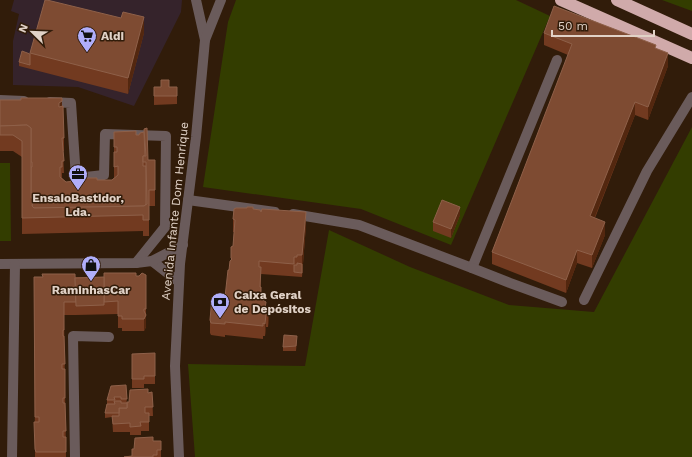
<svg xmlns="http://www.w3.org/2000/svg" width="692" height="457" font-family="'Work Sans',sans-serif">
<rect width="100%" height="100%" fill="#311c0a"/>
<path fill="#35232b" d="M14,0h168l-1,12 -47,94 -56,-19 -65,-2v-44l6,-27 -8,-3z"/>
<g fill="#333d00">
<path d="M236,0h280l34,16 -99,229 -90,-36 -158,-22 25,-165z"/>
<path d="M662,0h30v11z"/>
<path d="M692,127v330h-497l-7,-93 117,2 24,-136 81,37 99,38 85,7z"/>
<path d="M0,163h10l1,78h-11z"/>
</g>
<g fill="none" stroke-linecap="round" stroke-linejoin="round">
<g stroke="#6a5b5b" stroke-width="10">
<path d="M196,0l9,40"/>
<path d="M0,100l24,1"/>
<path d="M50,102l21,1 5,75 28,-3 1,-41 61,2 -1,91 -29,36"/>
<path d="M188,200l87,12"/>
<path d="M293,214l66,11 113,43 85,-208"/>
<path d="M152,261l27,21"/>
<path d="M0,264l136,-1 16,-2 31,-16"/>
<path d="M472,268l38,15 52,19"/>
<path d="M584,300l63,-129 45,-74"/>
<path d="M12,457l3,-193"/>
<path d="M75,457l-2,-121 36,1"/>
<path d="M179,457l-4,-91 5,-102 16,-127 9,-97 16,-40"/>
</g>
<g stroke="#d0aaaa" stroke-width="12">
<path d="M561,0l131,58"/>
<path d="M617,0l75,34"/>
</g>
</g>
<g fill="#723a20">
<path d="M144,33l-16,61 -109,-28v-4l11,-8v-1z"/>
<path d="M544,33l112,16 12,17 -20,54 -13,-5 -40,103 10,17 -13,33 -15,-5 -11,30 -74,-29v-12l76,-197 -24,-10z"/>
<path d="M154,87h15l8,9v8l-23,1z"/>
<path d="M0,100l62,6 2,32v13h-1l1,22h-2v5l4,4 31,-2h15l2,-2v-46l22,3 8,6v-12l4,31 7,30v16h-6v30h-6v-5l-121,3v-77l-9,-6h-13z"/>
<path d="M253,209l53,16 -4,52 -41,-3v26l5,8h3l-1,19h-2l-1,9h-2v3l-38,-4v2l-14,-2 -1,-2v-13l15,-23 6,-36v-14l2,-1 1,-14h-1v-13z"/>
<path d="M460,215l-9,23 -18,-7v-9z"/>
<path d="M146,275v52l-2,4h-22v-3h-4v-14l-42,1v-1v1h-12l2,142h-31l-1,-180h70l35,-1z"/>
<path d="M297,340l-1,11h-13v-4z"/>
<path d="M132,354l23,22v8h-11v4h-12z"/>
<path d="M126,385l1,23 2,-6 19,-9 4,-1 1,24h-4v15h-8v4h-11v-3h-17l-1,-15 -7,1v-5l2,-9v-4z"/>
<path d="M153,441h8v16h-37l8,-1 2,-7z"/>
</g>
<g fill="#53270f">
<path d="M144,17v16l-16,61v-16z"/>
<path d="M668,53v13l-20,54v-13z"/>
<path d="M62,101v13l-3,2v-13z"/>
<path d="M635,102v13l-45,114v-13z"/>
<path d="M460,207v8l-9,23v-9z"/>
<path d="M306,212v13l-4,52v-22z"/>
<path d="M605,222v13l-13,33v-13z"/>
<path d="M577,250v13l-11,30v-13z"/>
<path d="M261,267v12l-1,20v-12z"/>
<path d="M266,302v25l-1,9v-12z"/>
<path d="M269,308v13l-1,6v-12z"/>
<path d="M146,315v12l-2,4v-12z"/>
</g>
<g fill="#7e4b32" stroke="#8e6049">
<path d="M45,0h2l74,18 2,-6 21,5 -16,61 -98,-25z"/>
<path d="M554,6l102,39 -1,3 13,5 -20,54 -13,-5 -45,114 15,6 -13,33 -15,-5 -11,30 -74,-28 80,-208 -28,-11z"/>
<path d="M22,51l8,3v11l-11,-3z"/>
<path d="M161,80h8v7h8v9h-23v-9h7z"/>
<path d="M21,98h41v3l-3,2v4l4,-1 1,32h-2l2,23h-2v6h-2v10l6,5 9,-1v-1l7,-1v-1h15v2h15l6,-5v-9l-4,1v-15h3v-5h-3v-15l22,-1v4h3l1,-2 4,-1 1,24h-2v10h3v38l-2,2 -110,2 -2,-1 1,-9h-2v-31h1v-5h-1v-34l-4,-3 -27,1v-26h21z"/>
<path d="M27,125l4,3v70h2l-1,8 2,2 110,-2 3,-2 -1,-42h-3v-6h3l-2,-27 3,-1 1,32h7v30h-6v30h-6v-5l-121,3v-77l-9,-6h-13v-9z"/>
<path d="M442,200l18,7 -9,22 -18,-7z"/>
<path d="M247,207h6v2l7,1 1,2 1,-3 44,3 -4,43h-5v2h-3v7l-35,-3v6h2l-1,20h1v12l5,3 -1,6h4l-1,7 -2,-1 -1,10 -2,-1v3l-38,-4v2l-14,-1 -1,-3 2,-23 1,-1 12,1 3,-27h1l1,-9 2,-2 -1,-1v-11l2,-1 2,-26 -2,-1 1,-10 2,-1h11z"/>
<path d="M297,263l5,1v9l-8,-1v-7h3z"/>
<path d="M104,273h32v3h3l3,-3 4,2v34h-2v2l2,4 -2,4h-22v-3h-4v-15l-14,1z"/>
<path d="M42,274h33l1,28h-12v28h-1v6h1l1,28h-3v5h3v29h-2v5h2l1,28h-3v6h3v15h-30l-1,-3 -1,-27h5v-5h-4l-1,-140h9z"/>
<path d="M104,277v28l-28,1 -1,-28z"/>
<path d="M284,335l13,1 -1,10 -13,1z"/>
<path d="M155,353v23h-11v3h-12v-25z"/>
<path d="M126,385l1,14h-6v-2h-7l1,3h-8l4,-14z"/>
<path d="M148,389v4l4,-1 1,15h-8v6h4v9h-9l1,4 -11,1v-4l-17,1 -1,-8h7v-8h8v-6h2l1,-12z"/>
<path d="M114,401h7v2h6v5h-8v5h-14l2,-9h8z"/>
<path d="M153,437v4h8v9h-4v5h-4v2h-29l8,-1v-7h2l1,-11z"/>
</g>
<defs>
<g id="supermarket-pin" transform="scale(1)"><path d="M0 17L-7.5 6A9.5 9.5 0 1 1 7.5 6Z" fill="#b0aefa" stroke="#311c0a"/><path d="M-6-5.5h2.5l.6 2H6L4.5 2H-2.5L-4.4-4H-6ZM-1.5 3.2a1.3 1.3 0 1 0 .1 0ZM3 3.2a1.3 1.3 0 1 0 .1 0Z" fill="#111"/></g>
<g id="office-pin" transform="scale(1)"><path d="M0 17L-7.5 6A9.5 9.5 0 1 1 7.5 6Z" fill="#b0aefa" stroke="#311c0a"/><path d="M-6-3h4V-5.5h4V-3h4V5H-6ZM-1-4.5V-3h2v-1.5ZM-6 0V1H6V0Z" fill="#111"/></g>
<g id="shop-pin" transform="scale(1)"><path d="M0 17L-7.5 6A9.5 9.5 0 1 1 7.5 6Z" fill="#b0aefa" stroke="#311c0a"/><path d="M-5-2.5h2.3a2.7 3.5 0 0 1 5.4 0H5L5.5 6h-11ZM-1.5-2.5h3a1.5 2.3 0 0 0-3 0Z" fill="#111"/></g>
<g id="bank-pin" transform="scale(1)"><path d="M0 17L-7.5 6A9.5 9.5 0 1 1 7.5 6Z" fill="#b0aefa" stroke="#311c0a"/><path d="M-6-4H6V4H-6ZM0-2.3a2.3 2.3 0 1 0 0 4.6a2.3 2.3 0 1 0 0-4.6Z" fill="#111"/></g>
</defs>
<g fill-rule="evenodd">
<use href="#supermarket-pin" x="87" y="36"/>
<use href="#office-pin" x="78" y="174"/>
<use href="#shop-pin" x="91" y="265"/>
<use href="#bank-pin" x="220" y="302"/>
</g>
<g text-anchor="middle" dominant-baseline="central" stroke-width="3" stroke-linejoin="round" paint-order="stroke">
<g font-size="12" font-weight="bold" fill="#e1d2c7" stroke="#311c0a" text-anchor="start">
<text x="101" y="36">Aldi</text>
<text x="78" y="198" text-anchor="middle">EnsaioBastidor,<tspan x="78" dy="14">Lda.</tspan></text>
<text x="91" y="290" text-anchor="middle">RaminhasCar</text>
<text x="234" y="295">Caixa Geral<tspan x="234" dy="14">de Depósitos</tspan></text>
</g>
<g font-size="12" fill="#e1d2c7" stroke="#311c0a">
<text transform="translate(175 211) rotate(-84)">Avenida Infante Dom Henrique</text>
</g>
</g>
<g transform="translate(32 32) rotate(293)" stroke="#311c0a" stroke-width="3" paint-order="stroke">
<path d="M0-3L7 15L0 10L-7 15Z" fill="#e1d2c7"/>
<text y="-6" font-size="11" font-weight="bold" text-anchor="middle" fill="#e1d2c7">N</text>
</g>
<path d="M552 30v6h102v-6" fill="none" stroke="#e1d2c7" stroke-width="2"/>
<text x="558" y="30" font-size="12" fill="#e1d2c7" stroke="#311c0a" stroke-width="3" paint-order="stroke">50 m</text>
</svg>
